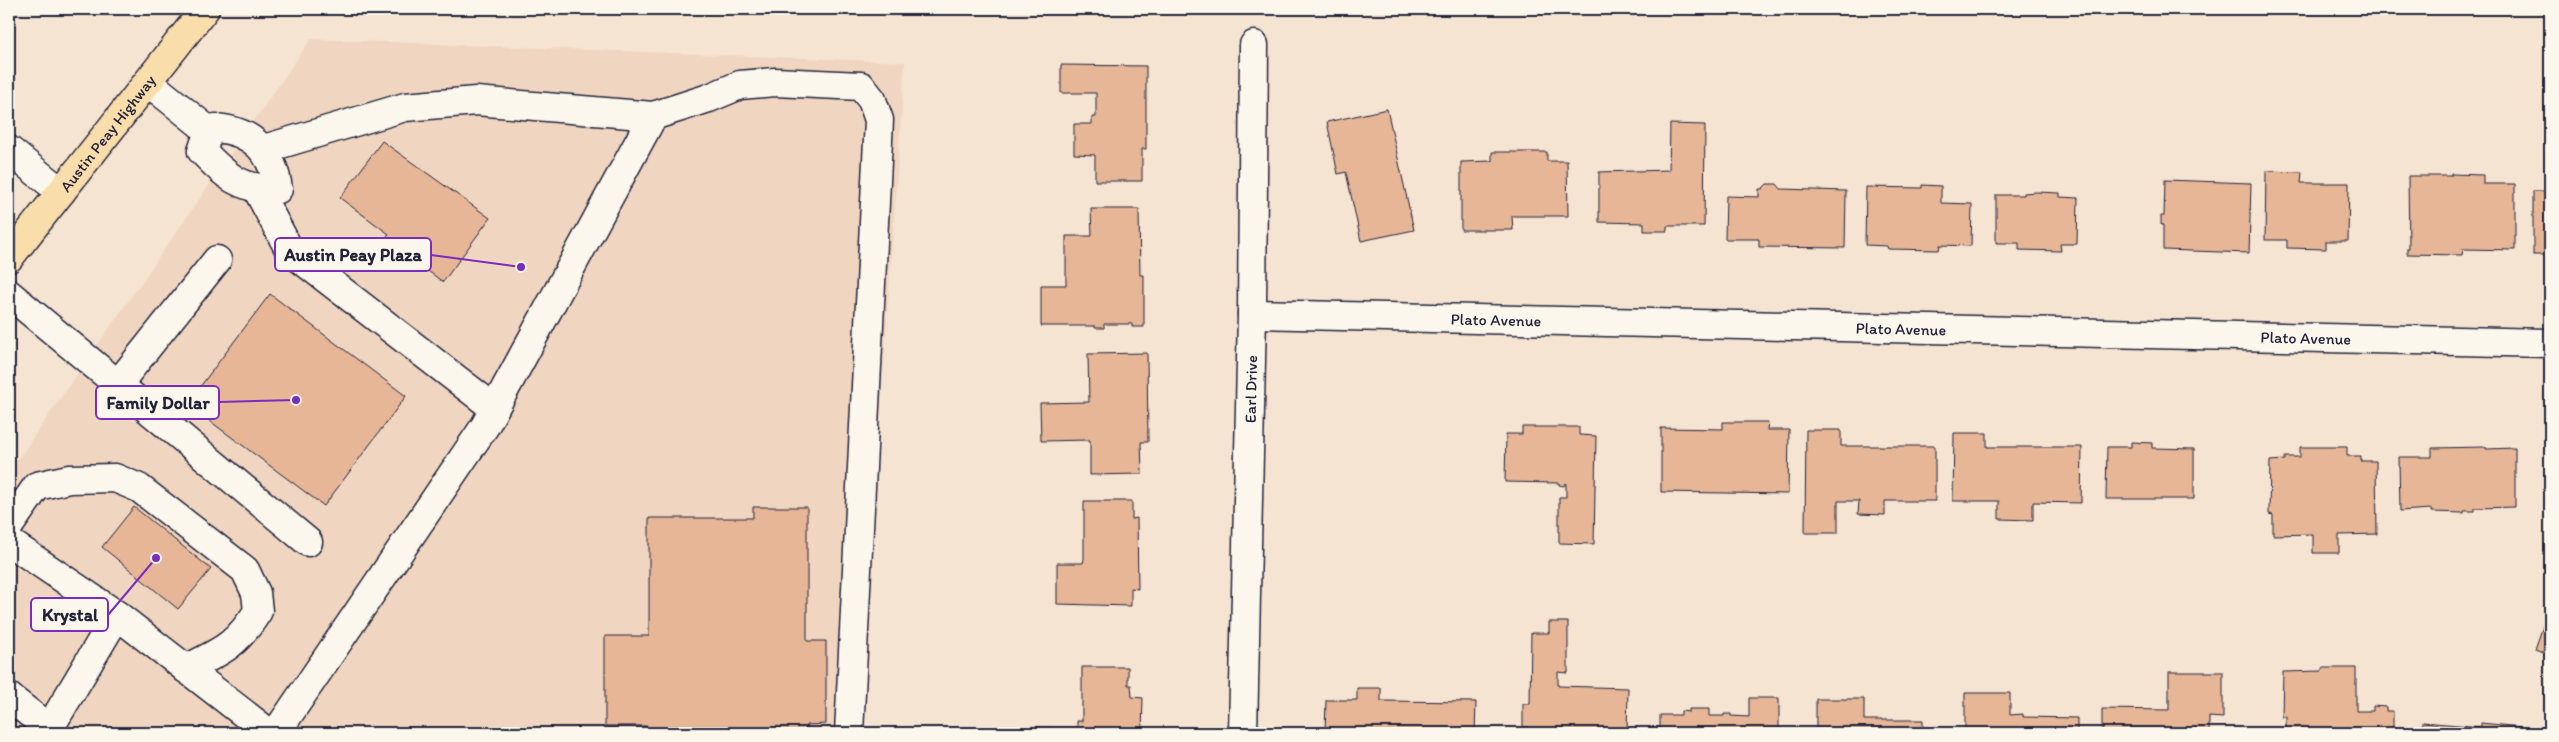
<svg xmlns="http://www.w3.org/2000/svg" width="2559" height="742" font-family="Itim,sans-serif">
<rect width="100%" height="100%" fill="#f5e4d2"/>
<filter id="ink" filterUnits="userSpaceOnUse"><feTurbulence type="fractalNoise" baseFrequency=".02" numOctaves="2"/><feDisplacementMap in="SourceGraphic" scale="10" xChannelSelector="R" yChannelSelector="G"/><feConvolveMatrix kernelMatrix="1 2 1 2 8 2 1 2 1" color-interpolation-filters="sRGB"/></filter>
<g filter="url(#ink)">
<path fill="#f0d6c0" d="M311,39l594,23 -47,671h-849v-261z"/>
<g fill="#e6b697" stroke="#22223b">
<path d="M1061,65l85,1v83h-4v32h-47v-26l-21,-1v-30h18v-7h4v-24h-35z"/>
<path d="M1387,109l27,121 -53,11 -15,-69 -8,2 -11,-52z"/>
<path d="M1670,124l35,1 -1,101h-37v5h-23v-8l-45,-1v-50l70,-2z"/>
<path d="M382,141l108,77 -47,64 -59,-43 5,-5 -49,-36z"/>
<path d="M1492,152h55v9h20l1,55h-56l1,14h-52v-68l31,-1z"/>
<path d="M2266,171l36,1 -1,11h48l-1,58h-22v8l-39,-1v-8h-22z"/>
<path d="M2451,174l32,1v9h32v66l-52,-1 -1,6 -55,-1v-6h2l-1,-72h43z"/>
<path d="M2165,180l86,3 -2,70 -86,-3v-25h-2v-9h3z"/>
<path d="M1767,184h10l4,5 65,2 -1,57 -86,-1v-8h-34l1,-43 33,1v-8h3z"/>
<path d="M1922,185l19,1v17l31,1 -1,42 -31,-1 -1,5 -51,-1 -1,-3 -22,-1 1,-58 56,1z"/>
<rect x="2533" y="191" width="17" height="64"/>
<path d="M2036,192l24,1v4l18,1 -1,46h-17l1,7 -42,-1v-7h-23v-48h28v-2z"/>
<path d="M1091,209h48l1,66h4v52h-12v-3h-28v4h-9v-2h-54v-41h25v-49h26z"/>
<path d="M270,294l136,102 -82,110 -137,-102z"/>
<path d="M1147,353l1,89h-7l1,32 -52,1v-35l-49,1 -1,-38 49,-1 -1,-48z"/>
<path d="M1723,422h45l-1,8h22l-1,64 -127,-2v-64l62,1z"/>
<path d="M1522,427h57v8l17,1 -2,108 -35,-1v-46h7v-14l-2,3 -5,-1v-2l-54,-1 1,-48h16z"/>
<path d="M1806,430h35v16h94v55h-50v14l-27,-1 1,-13h-21v32h-33z"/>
<path d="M1954,433h33v14h95l-1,56 -48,-1v18l-34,-1v-18h-46z"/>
<path d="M2131,442l21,1v5l42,1v50h-88l1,-52h24z"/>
<path d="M2300,447h47v9h14v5h15l1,73 -38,1v18h-26v-19l-40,1v-20l-4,-1 1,-53 15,-1v-3h15z"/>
<path d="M2486,447v2l29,-1v59l-40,1v3h-11v2l-33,-1v-3l-31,2 -1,-54h33v-9z"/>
<path d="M2550,460v31h-4z"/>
<path d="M1084,501h48v18l5,-1 1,71 -7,-1v18l-74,-2v-41h26l1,-4z"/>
<path d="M134,507l77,62 -33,40 -76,-62z"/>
<path d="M753,507h54v134h19v83l-20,1v8h-159v-7h-42v-90h44v-118h104z"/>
<path d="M2548,612h2v43l-15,-6z"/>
<path d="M1549,622h19v51l-10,-1v14l70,2 -1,45h-98v-6h-6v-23h7l1,-71h18z"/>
<path d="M1082,667h46v18h3l1,12 11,1 -1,35h-111v-6l46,1v-7h5z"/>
<path d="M2322,668h34v43h17v-5l13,1v4h7v22h-107v-16h-4l1,-45 39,-1z"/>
<path d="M2169,672h54v46l-14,-1v16h-107v-24l67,1z"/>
<path d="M1357,688h24v13l95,1 -1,31h-150l1,-33h31z"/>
<path d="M1965,693h45v22l13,-1v3l54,1v15h-112z"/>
<path d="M1749,698h30v35h-119v-18h21v-4l8,1v-3h20v7h15v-2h7v2l18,1z"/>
<path d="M1816,699h48v21h59v13h-107z"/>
<path d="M2423,722l58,5v-4l69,7v3h-128z"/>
</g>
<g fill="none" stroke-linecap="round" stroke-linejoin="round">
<g stroke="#22223b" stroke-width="31">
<g id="minor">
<path d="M148,82l61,49"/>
<path d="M215,128c38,3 58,24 63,61 -37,1 -51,-12 -76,-38l7,-20z"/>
<path d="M264,149l141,-42 71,-6 177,15 56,-18 31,-13 35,-3 86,4 11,14 7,20 -30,613"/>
<path d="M9,150l52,42"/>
<path d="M257,189l33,62 204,157"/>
<path d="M9,294l299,248"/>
<path id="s1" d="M1252,314l1298,29"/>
<path d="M118,384l99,-124"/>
<path d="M9,526l28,-40 32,-7 46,-1 24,10 106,82 11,23 2,18c-22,35 -36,40 -72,58"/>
<path d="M9,542l108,73 152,118"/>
<path d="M9,697l46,36"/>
<path d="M49,729l68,-114"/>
<path d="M276,733l209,-307 168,-310"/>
<path id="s2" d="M1243,733l9,-419 2,-269"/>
</g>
</g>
<g stroke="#22223b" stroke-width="31">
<g id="major">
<path id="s3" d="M9,258l196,-249"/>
</g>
</g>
<use href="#minor" stroke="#fbf7ec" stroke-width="28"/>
<use href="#major" stroke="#f9ddab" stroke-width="28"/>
</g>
</g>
<g text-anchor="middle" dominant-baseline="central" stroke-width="4.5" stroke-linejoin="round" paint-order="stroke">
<g font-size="16" fill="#22223b" stroke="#fbf7ec">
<text stroke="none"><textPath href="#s3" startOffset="159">Austin Peay Highway</textPath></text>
<text stroke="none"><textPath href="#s1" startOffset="244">Plato Avenue</textPath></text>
<text stroke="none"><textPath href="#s1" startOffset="649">Plato Avenue</textPath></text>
<text stroke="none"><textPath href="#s1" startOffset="1054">Plato Avenue</textPath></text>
<text stroke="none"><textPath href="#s2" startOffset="344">Earl Drive</textPath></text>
</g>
</g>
<path fill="none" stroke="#7b2cbf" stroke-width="2" d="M521 267L431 255M296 400L219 402M156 558L108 615"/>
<g fill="#7b2cbf" stroke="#fbf7ec" stroke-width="2">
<circle cx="521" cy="267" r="5"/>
<circle cx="296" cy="400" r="5"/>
<circle cx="156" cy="558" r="5"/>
</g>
<g fill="#fbf7ec" stroke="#7b2cbf" stroke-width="2">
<rect x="275" y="238" width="156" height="33" rx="5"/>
<rect x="96" y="386" width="123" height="33" rx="5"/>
<rect x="31" y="598" width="77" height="33" rx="5"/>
</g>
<g font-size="18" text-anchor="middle" font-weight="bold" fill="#22223b">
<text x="353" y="261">Austin Peay Plaza</text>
<text x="158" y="409">Family Dollar</text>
<text x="70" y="621">Krystal</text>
</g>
<rect width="2559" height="742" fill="none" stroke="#fbf7ec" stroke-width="30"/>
<rect x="15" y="15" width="2529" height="712" fill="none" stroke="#22223b" stroke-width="2" filter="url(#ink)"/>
</svg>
